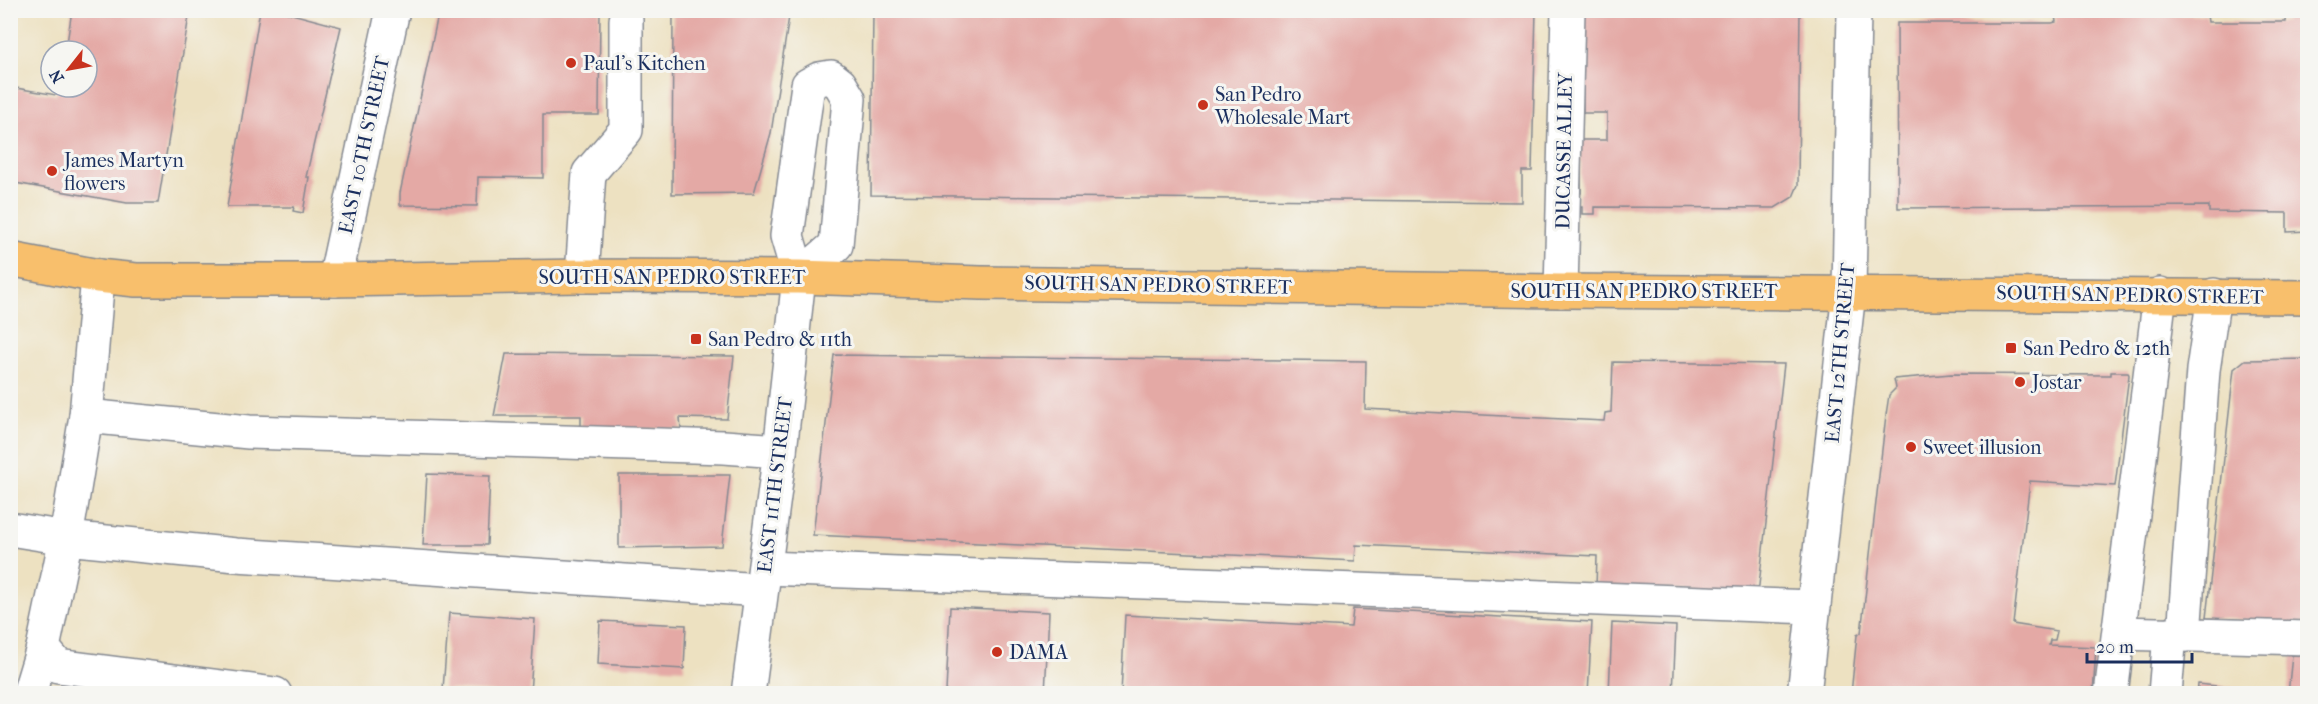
<svg xmlns="http://www.w3.org/2000/svg" width="2318" height="704" font-family="'IM FELL French Canon',serif">
<rect width="100%" height="100%" fill="#f6f6f2"/>
<filter id="ink" filterUnits="userSpaceOnUse"><feTurbulence type="fractalNoise" baseFrequency=".0167" numOctaves="2"/><feDisplacementMap in="SourceGraphic" scale="12" xChannelSelector="R" yChannelSelector="G"/><feConvolveMatrix kernelMatrix="1 2 1 2 8 2 1 2 1" color-interpolation-filters="sRGB"/></filter>
<filter id="wash" filterUnits="userSpaceOnUse"><feTurbulence type="fractalNoise" baseFrequency=".008" numOctaves="4" result="noise"/><feDisplacementMap in="SourceGraphic" scale="24" xChannelSelector="R" yChannelSelector="G"/><feGaussianBlur stdDeviation="1.35" result="paint"/><feColorMatrix in="noise" values="0 0 0 0 0 0 0 0 0 0 0 0 0 0 0 0 0 1.4 0 .05"/><feComposite in="paint" operator="in"/></filter>
<g filter="url(#wash)">
<rect width="100%" height="100%" fill="#ede1c1"/>
<g id="blocks">
<g fill="#e4a9a5">
<path d="M72,10h118l-32,193h-31l-117,-21v-95l46,8 2,-8h29v-36l-21,-1z"/>
<path d="M260,10h17l64,17 -35,150h3l-6,36 -10,-2 1,-4h-67z"/>
<path d="M439,10h161l-1,105h-56v63l-65,-1 -1,29 -77,-1v-12z"/>
<path d="M673,10h117l-19,123 -17,60 -82,1z"/>
<path d="M873,10h663l-4,161h-10v31l-651,-7z"/>
<path d="M1581,10h219l-2,175 -5,12 -18,11 -180,-1v7h-13v-7h-4l1,-14h2v-53h26v-27h-24z"/>
<path d="M2287,10h21v221l-21,1v-19l-78,-1v-6l-311,2 -1,-185h155l4,-1 -1,-7h152l1,7h78z"/>
<path d="M506,354l228,2 -7,63 -47,-1 1,11h-100v-13h-87z"/>
<path d="M834,355l532,6 -1,48 239,12 1,-8 6,-1 2,-50 171,2 -26,230 -162,-7 1,-31 -241,-11 -1,16 -542,-26z"/>
<path d="M2308,359v264l-102,-5 28,-249 11,-9z"/>
<path d="M2111,372h17l1,3 -14,111 -85,-5 -17,143 44,7 -2,9h-5l-1,5 47,2 -3,47h-242l6,-59 4,-2 25,-218 3,-20 7,-7 -2,-9 57,-5 160,1z"/>
<path d="M427,474l63,2 -3,69h-64z"/>
<path d="M619,475h111l-8,71 -103,2z"/>
<path d="M950,607l99,5 -4,82 -99,-2z"/>
<path d="M1353,609l239,13 -4,72h-467l4,-79 226,12z"/>
<path d="M449,613l86,6 -5,75 -87,-5z"/>
<path d="M600,621l86,4 -2,44 -86,-5z"/>
<path d="M1612,623l64,3 -3,68h-64z"/>
<path d="M2292,655l16,1v38h-20z"/>
<path d="M2198,684l74,8v2h-75z"/>
</g>
</g>
</g>
<g filter="url(#ink)">
<use href="#blocks" fill-opacity="0" stroke="#848890" stroke-width="1.5"/>
<g fill="none" stroke-linecap="round" stroke-linejoin="round">
<g stroke="#848890" stroke-width="36">
<g id="minor">
<path d="M582,276l7,-103 37,-43v-110"/>
<path d="M335,280l58,-270"/>
<path d="M1561,291l7,-281"/>
<path d="M86,416l163,16 475,15 56,4"/>
<path d="M10,529l56,9 20,-122 12,-140"/>
<path d="M765,568l1049,39"/>
<path d="M2119,633l189,5"/>
<path d="M2184,635l19,-265 11,-75"/>
<path d="M29,694l14,-46"/>
<path d="M275,694l-217,-28 -15,-18 23,-110 170,17 525,35"/>
<path d="M748,694l32,-243 19,-174 -12,-41 21,-151 11,-6 12,-2 9,7 9,15 -13,146 -37,32"/>
<path d="M1804,694l45,-402 5,-282"/>
<path d="M2111,694l49,-400"/>
<path d="M2165,694l5,-60"/>
</g>
</g>
<g stroke="#848890" stroke-width="36">
<path id="major" d="M10,259l88,17 38,4h199l247,-4 217,1 182,6 580,8 747,6"/>
</g>
<use href="#minor" stroke="#fff" stroke-width="33"/>
<use href="#major" stroke="#f8bf6c" stroke-width="33"/>
</g>
</g>
<g fill="#c8321e" stroke="#f6f6f2" stroke-width="2">
<circle cx="571" cy="63" r="6"/>
<circle cx="1203" cy="105" r="6"/>
<circle cx="52" cy="171" r="6"/>
<rect x="690" y="333" width="12" height="12" rx="3"/>
<rect x="2005" y="342" width="12" height="12" rx="3"/>
<circle cx="2020" cy="382" r="6"/>
<circle cx="1911" cy="447" r="6"/>
<circle cx="997" cy="652" r="6"/>
</g>
<g text-anchor="middle" dominant-baseline="central" stroke-width="6" stroke-linejoin="round" paint-order="stroke">
<g font-size="20" fill="#1b2f5e" stroke="#f6f6f2" text-anchor="start">
<text x="583" y="63">Paul's Kitchen</text>
<text x="1215" y="94">San Pedro<tspan x="1215" dy="23">Wholesale Mart</tspan></text>
<text x="64" y="160">James Martyn<tspan x="64" dy="23">flowers</tspan></text>
<text x="708" y="339">San Pedro &amp; 11th</text>
<text x="2023" y="348">San Pedro &amp; 12th</text>
<text x="2032" y="382">Jostar</text>
<text x="1923" y="447">Sweet illusion</text>
<text x="1009" y="652">DAMA</text>
</g>
<g font-size="20" fill="#1b2f5e" stroke="#f6f6f2">
<text transform="translate(364 145) rotate(-78)">EAST 10TH STREET</text>
<text transform="translate(1564 151) rotate(-89)">DUCASSE ALLEY</text>
<text x="672" y="277">SOUTH SAN PEDRO STREET</text>
<text transform="translate(1158 285) rotate(1)">SOUTH SAN PEDRO STREET</text>
<text x="1644" y="291">SOUTH SAN PEDRO STREET</text>
<text transform="translate(2130 295) rotate(1)">SOUTH SAN PEDRO STREET</text>
<text transform="translate(1840 353) rotate(-85)">EAST 12TH STREET</text>
<text transform="translate(775 485) rotate(-83)">EAST 11TH STREET</text>
</g>
</g>
<rect width="2318" height="704" fill="none" stroke="#f6f6f2" stroke-width="36"/>
<g transform="translate(69 69) rotate(239)"><circle r="28" fill="#f6f6f2" stroke="#9ea6b7" stroke-width="1.5"/>
<path d="M0-4.5L10 22L0 15L-10 22Z" fill="#c8321e"/>
<text y="-9" font-size="16" font-weight="bold" text-anchor="middle" fill="#1b2f5e">N</text>
</g>
<path d="M2087 653v9h105v-9" fill="none" stroke="#1b2f5e" stroke-width="3"/>
<text x="2096" y="653" font-size="18" fill="#1b2f5e" stroke="#f6f6f2" stroke-width="4.5" paint-order="stroke">20 m</text>
</svg>
